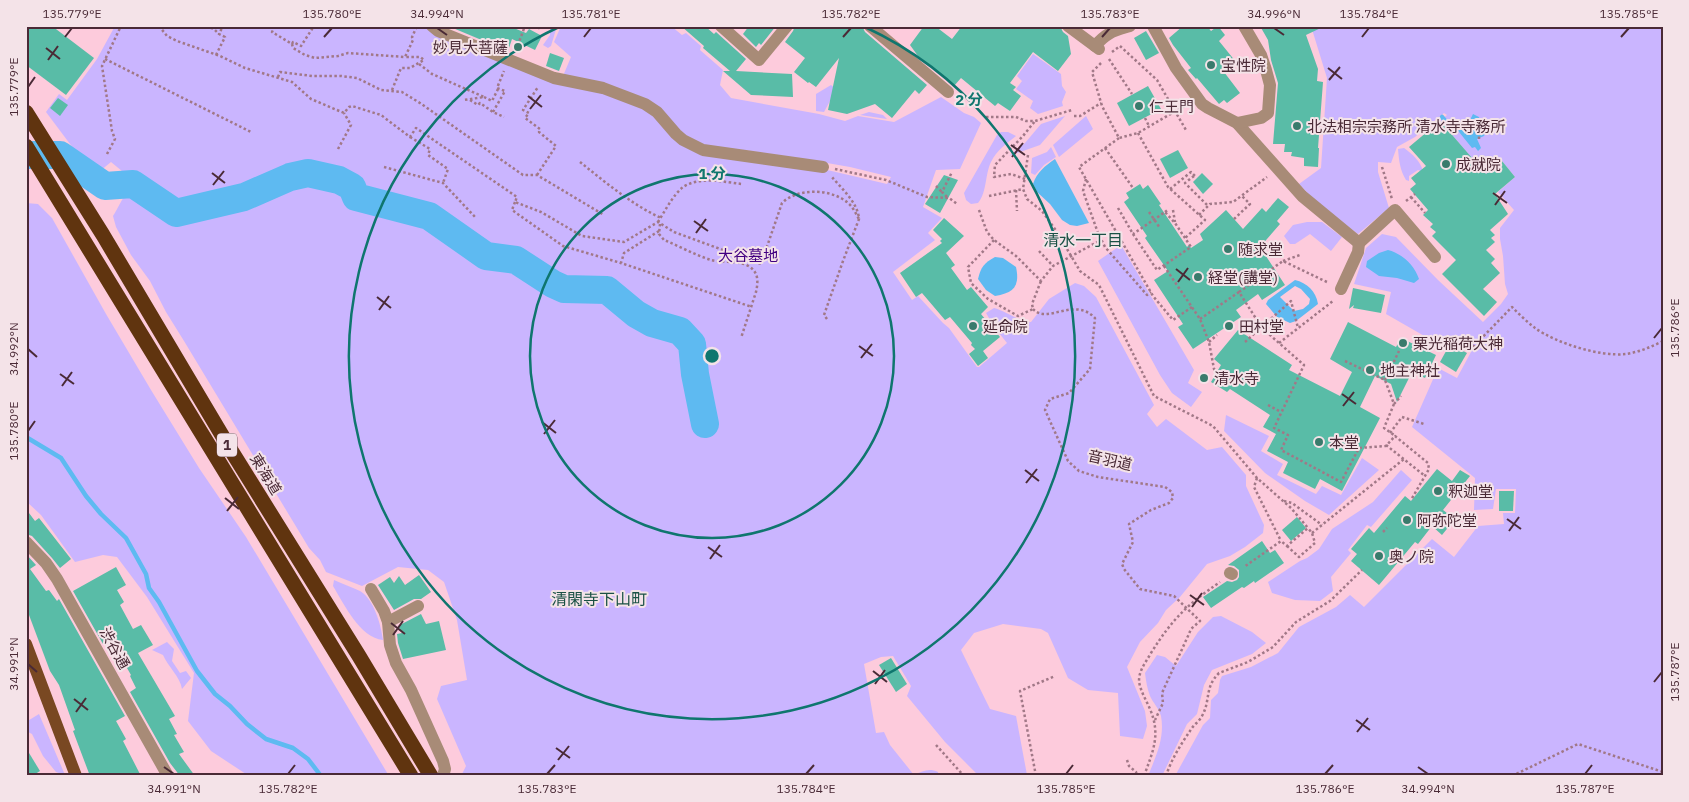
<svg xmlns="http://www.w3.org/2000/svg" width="1689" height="802" font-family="'IBM Plex Sans','Noto Sans JP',sans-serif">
<rect width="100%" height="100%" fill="#fdcbdc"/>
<g fill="#cab5ff">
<path d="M115,26h311l11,7 124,50 39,6 50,21 26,28 22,14 12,4 113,13 64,15 4,-7 -41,-10 -46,-8 -60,-9 -38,-3 -23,-11 -24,-27 -17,-10 -40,-15 -39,-8 8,-19 -17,-15 7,-16h110l11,9 4,-2 15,13 -1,4 23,20 -3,15 11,13 88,16 26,7 13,-5 36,6 47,-25 23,16 10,4 7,6 -21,46 -24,1 -13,37 19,11 -14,15 7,7 -42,32 19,28 6,-4 25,27 6,5 28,39h2l28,-24 -12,-15 -9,-15 8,-5c12,3 27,15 37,14l18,-23 26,-16 9,3 12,11 58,108 -7,9 10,13 9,-8 41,31 15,-3 24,28v11l18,39 -1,8 -18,14 -15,9 -23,8 -27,33 -14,13 -8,13 -18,19 -13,25 18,44 2,15 -4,13 -23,-3 -2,-43 -30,-3 -20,-12 -20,-45 -7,-4 -38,-5 -29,9 -13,17 29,59 26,7 11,59 -1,1h-47l-34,-34 -38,-46 4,-10 -18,-30 -12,1 -17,7 12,69 8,-1 6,13 24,30c9,-4 15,-7 24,-3v4h-477l5,-10 -29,-67 4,-13 26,-6 -10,-60 -13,-38 -16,-12 -30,-3 -36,19 -36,-14 -6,-12 -11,-12 -125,-207 -18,-29 -16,-31 -19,-26 -15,-28 -3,-11c11,-17 9,-26 32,-26l-34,-28 -17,14 -48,-64 13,-18 8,6 30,-41z"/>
<path d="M550,26h7l-6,20 -3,2 -5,-3 7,-10z"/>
<path d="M1311,26h352v750h-488l28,-51 7,-7 1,-18 7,-7 2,-13 2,-4 29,-9 27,-14 21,-26 37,-20 14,-12 14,12 68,-68 22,18 24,-31 26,-2 -1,-11h12l1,-24h-20l-3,20 -19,1 1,-32 -63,-51 26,-59 19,10 14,-26 -23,-16 -8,9 -54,-31 5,-22 -37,-8 12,-36 16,-14 14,3 42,43 45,42 18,-18 7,-10 -3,-10 -2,-28 -3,-17v-11l14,-18 -16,-18 17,-15 -13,-16 -16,13 -46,-53 7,-6 -3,-2 -29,24 -18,10 -6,16 -13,-1v10l11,36 -31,26 -39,-29 -20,-21 22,-16 6,-90z"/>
<path d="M1033,54l28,20 1,12 4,6 -4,10 1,4 -25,8 -8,-6 3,-7 -17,-12 6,-8 -5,-5z"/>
<path d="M831,85l11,9 -5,7h-7l-6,11 -8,-1v-17z"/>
<path d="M869,112l14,3 4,4 -27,-4z"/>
<path d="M1065,116l-25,29 -31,11 16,-13 16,-19z"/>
<path d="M1086,116l7,13 -34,28 -6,-12z"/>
<path d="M1001,132h7l8,4c-9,7 -20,15 -25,26 -6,12 -4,31 -13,41l-7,1 -5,-4 -2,-7 33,-58z"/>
<path d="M1051,147l5,10 -12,8 -9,10 -4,-2 1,-15 15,-6z"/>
<path d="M1404,148c8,6 17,13 19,24l-5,-2 -9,6v5l-3,-1c-6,-10 -7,-19 -8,-31z"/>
<path d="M26,203l12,1 14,14 54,96 45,76 48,78 47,69 143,239h-140l-38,-25 -23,-30 6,-48 -47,-76 -30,-40 -14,-2 -28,7 -34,-47 -15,-14z"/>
<path d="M1307,222h15l20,15 -11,14 -21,-17 -15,10h-5l-6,-8 9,-11z"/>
<path d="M1121,245l73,125 -6,13 14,9 -11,15 -19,-14 -12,-18 -62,-114z"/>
<path d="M1226,415l43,21 -8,15 22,13 -6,11 39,19 6,-8 19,9 21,-37 17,12 -50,45 -24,-14 -40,-28 -41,-42z"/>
<path d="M1401,470l11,10 -41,47 -4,-2 -19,25 3,3 -20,24 2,14 -13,10 -25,-1 -23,-7 -4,-11 32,-21 7,-3 12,-9 13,-20 41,-27z"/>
<path d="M334,580c8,4 18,7 26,11 14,8 21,34 23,49 -23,-2 -39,-36 -50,-54z"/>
<path d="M1221,616l31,16 14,11 -14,11 -40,16 -8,15 -7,29 -10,10 -25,52h-14c8,-20 17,-38 13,-60 -2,-8 -8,-13 -11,-20 -3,-8 -4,-15 -5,-23l12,-18 8,2 11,9 22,-34 15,-15z"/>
<path d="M167,642l7,7 -2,12 8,12 6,-2 5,7 -9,11c-2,-13 -14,-22 -19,-34l-11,-5z"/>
<path d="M39,714l26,61 -9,-3 -13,-16 -11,-22 -6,-3v-9z"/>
</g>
<g fill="#5ebaf1" fill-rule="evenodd">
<path d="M1473,114l6,3 1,4 5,-1v-2l5,5 -6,13 -7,3 4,9 -3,3 -3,-4 -3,1 -17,-21 5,-1 1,-3 2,3 3,1 -3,-6 4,-2 3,1z"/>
<path d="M1055,159l34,64 -12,3 -7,-1 -8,-5 -12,-16 -13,-12 -4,-8c4,-12 12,-18 22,-25z"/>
<path d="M1388,250c15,4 26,15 31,29l-5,4 -17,-5 -18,-2 -13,-9 1,-6 12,-8z"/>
<path d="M995,257l8,1 13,9c4,19 -2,26 -21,29l-9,-6 -8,-11c3,-12 6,-16 17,-22z"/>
<path d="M1295,280c12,3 21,11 23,24l-22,17 -6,2 -13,-6 -11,-13 2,-4zM1295,286l6,3 9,10 -1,5 -6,5 -9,2 -14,-14z"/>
</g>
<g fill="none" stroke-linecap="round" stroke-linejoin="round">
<g stroke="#5ebaf1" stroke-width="4.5">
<path d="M1442,117l5,6 2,-1 6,5"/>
<path d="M26,437l35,21 25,38 15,18 25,24 20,36 3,14 10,14 38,69 18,23 15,12 17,18 19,15 27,9 15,11 13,17"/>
</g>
<path stroke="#5ebaf1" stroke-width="28" d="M26,155h34l45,31 28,-2 43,29 68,-16 46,-20 18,-4 31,7 13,7 4,10 73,19 57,40 30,4 37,24 11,5 43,1 29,24 16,9 28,8 12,13 3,30 10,50"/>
</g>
<g fill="#59bca7">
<path d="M26,26h26l42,32 -28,37 -40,-30z"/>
<path d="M448,26h61l17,7 3,-4 13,7 -7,14 -23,-11 -4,12z"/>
<path d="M681,26h24l9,8 2,-2 30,27 -10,12 56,3 1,23 -42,-2 -28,-24h7l-27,-23 1,-2z"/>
<path d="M749,26h27l-15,19 -2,-2 -3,4 -13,-13z"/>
<path d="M795,26h67l3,6 62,53 -8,9 -4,-4 -23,28 -17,-14 -28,10 -19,-4 11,-52 -23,29 -7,-5 -1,1 -14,-11 11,-14 -20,-16 8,-11z"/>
<path d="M924,26h11l17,13 10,-13h98l3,6 5,4 3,18 -13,17 -25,-19 -23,31 6,4 -3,3 8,6 -11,15 -12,-8 -3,3 -34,-28 -7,8 -36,-30 -8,-11z"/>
<path d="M1183,26h24l4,5 7,-5 7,9 -6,6 17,21 -12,10 16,21 -13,10 -3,-3 -5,4 -22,-26 -1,1 -8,-9 3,-2 -18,-23 -4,-7z"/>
<path d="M1260,26h65l-19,9 12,34 -1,12 6,1 -5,66h1l-1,19 -14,-1v-8l-13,-2 1,-4h-8l1,-8h-12l5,-61 -7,-23 -3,-20z"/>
<path d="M1146,31l13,22 -13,7 -12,-22z"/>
<path d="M550,53l14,5 -5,13 -13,-5z"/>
<path d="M1148,86l13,23 -32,17 -12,-23z"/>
<path d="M58,98l10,7 -8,11 -10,-8z"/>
<path d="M1440,121l46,53 16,-13 13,16 -20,17 13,20 -18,16 5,5 -4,3 4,4 -9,8 9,9 -4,4 9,10 -17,16 14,13 -13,14 -42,-42 14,-14 -24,-24 4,-4 -6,-5 3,-3 -10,-9 5,-5 -18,-21 6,-5 -5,-6 15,-12 -17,-19z"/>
<path d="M1178,150l10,18 -18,10 -10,-19z"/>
<path d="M1202,173l11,11 -10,10 -10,-12z"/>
<path d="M944,175l14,5 -18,33 -15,-9z"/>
<path d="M1140,184l3,5 5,-4 13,19 -2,1 28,42 2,-2 2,3 12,-8 -3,-6 26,-24 17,19 19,-21 4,4 12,-14 11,9 -12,14 3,3 -20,23 25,38 -23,15 -4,-6 -22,16 5,7 -48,32 -15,-22 5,-3 -29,-44 14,-9 -23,-33 2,-2 -23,-34 5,-4 -3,-5z"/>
<path d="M944,218l20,18 -18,17 9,12 -4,3 16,22 4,-3 17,20 -7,7 19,23 -17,14 5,7 -10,8 -9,-12 6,-5 -4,-4 1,-2 -22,-26 -5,3 -23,-27 -6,4 -16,-24 42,-30 -2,-2 2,-2 -9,-9z"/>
<path d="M1353,288l32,7 -4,18 -28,-5 1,-3 -5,4z"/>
<path d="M1348,322l48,25 5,-9 35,17 -11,23 -13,-6 -15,30 -6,-18 -16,-8 -15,31 20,11 -38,73 -22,-12 -5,10 -32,-16 5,-11 -21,-11 9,-17 -13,-7 7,-12 -40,-26 -3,3 -16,-10 10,-17 -7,-6 24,-29 54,35 -3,5 51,26 12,-24 -22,-13z"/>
<path d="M1450,344l17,9 -11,19 -16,-10z"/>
<path d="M1437,469l15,12 8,-11 10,6 -27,34 12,9 -13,16 -10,-9 -14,18 -3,-2 -36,43 -28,-24 6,-7 -6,-5 18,-21 5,5 31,-37 6,5z"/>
<path d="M1499,491h15l-1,20h-14z"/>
<path d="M26,509l9,12 4,-3 32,41 -11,9 -8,-10 -20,-22 -6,-2z"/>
<path d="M1297,517l9,11 -15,13 -9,-11z"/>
<path d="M1262,541l8,12 5,-3 9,13 -29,20 -1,-2 -10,7 -2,-1 -31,21 -8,-11 24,-16 5,1 5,-2 2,-3v-7l-5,-4 -6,-1z"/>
<path d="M26,554l10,11 -6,4 16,22 3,-1 8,11 2,-2 66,117 -9,5 10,18 -3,2 18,35h-51l-17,-45 2,-1 -16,-45 -9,-14 -24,-64z"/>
<path d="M116,567l10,18 -9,5 7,12 -4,3 13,24 8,-4 12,20 -15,8 37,63 -6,3 8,15 -3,1 10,17 -5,2 16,22h-15l-10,-13 -40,-71 6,-4 -6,-12 1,-1 -20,-35 -8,4 -30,-53z"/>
<path d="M419,575l12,17 -10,7h-7l-20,11 -16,-25 12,-8 4,6 5,-7 6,9z"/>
<path d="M421,614l5,10 13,-3 7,29 -43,9 -5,-16 -1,-9 5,-1 -4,-7z"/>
<path d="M891,658l16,26 -11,8 -17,-27z"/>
<path d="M26,748l14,23 -8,5h-6z"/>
</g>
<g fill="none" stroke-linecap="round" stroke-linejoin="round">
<g stroke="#a17887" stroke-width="2.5" stroke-dasharray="2.5 2.5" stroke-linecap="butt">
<path d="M159,26l8,10 10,5 43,15 25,12 47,14 19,17 33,14 5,-6 3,-1 29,9 29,22 6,-9 101,69 -2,5 26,10 41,24 42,6 34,-20 16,10 87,32 21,-61c15,-15 49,-15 66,0 5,4 8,11 11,16"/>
<path d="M206,26l8,3 5,5"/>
<path d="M231,26h4"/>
<path d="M275,26l-3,6 20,12 1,4 12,7 10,3 23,-2 10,-3 57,4 8,-17 -1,-3 5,-11"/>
<path d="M538,29l1,-3"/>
<path d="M292,44l1,-2 8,4 13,-20"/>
<path d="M516,50l9,-24"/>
<path d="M1112,52l8,-6 37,34 29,50"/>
<path d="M216,55l9,-18 -6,-3 4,-8"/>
<path d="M105,59l146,73"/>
<path d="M1109,59l23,35"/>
<path d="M1101,63l-9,9 10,34 17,32 19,-5 48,-28"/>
<path d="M419,64l13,10 52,23 -20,3"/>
<path d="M278,77l2,-5 32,4h29l16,2 24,12 21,2 18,11 103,72h14l67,40"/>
<path d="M392,90l9,-22h9l14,-8 -4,-3h-15"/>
<path d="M484,97l8,4 6,-12"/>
<path d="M470,100l8,5 2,-2 13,9 11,5"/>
<path d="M493,112l12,-21 -8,-3 7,-17"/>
<path d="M1074,116h6l21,-13"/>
<path d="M986,117h30l10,4h9l37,-11"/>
<path d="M1145,118l4,8"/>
<path d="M1138,133l30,54 37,33 -20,18"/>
<path d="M410,137l20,12 -2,6 20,14 -5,14"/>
<path d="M1119,138l-40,29 74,129 20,24 19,-13"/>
<path d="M1479,139v-14l-2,-3 3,-3"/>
<path d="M1105,148l28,40"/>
<path d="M338,149l13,-24 -7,-12"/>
<path d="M107,154l8,-15 -3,-8 -10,-65 19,-40"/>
<path d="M1028,155l-5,34 4,10 15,12 15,21 23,39 19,14 55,111 59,30 44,52 34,30 17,20 -21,18 -6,-5 -37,26"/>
<path d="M580,162c25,20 51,42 81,56"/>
<path d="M384,167l59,16 33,35"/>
<path d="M1382,167l10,32"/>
<path d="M835,169l51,11 41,17 22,1 8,6"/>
<path d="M537,175l19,-29 -17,-14 1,-3 -15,-11 4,-5 -6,-3 15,-23"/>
<path d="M1194,176l-9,7 23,23"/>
<path d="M1025,179l-14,-5 -17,3 1,-12 28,-29 12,-15"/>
<path d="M1086,179l-3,12 15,42 7,14 42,48 4,-3"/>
<path d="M936,186l6,6"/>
<path d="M1170,189l21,-17 5,5"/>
<path d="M1016,190l1,21"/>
<path d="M989,196l34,-7"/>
<path d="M947,197l-5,-5 10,-20"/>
<path d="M1411,197l14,16"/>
<path d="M1406,201l9,-7"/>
<path d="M515,202l-3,8 51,36 58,17"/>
<path d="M1118,208l15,26 24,36 34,-23 -16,-24 -10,-11 -32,22"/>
<path d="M979,210l8,22 7,8 22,16 25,25 12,-15 48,-26"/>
<path d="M1173,210l2,12"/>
<path d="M1149,212l11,16"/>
<path d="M1165,212l4,-3"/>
<path d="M1199,215l11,-11 23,-2 34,-25"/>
<path d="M1234,219l16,-15 -8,-8"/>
<path d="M658,222c7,-11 15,-27 25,-35 17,-11 41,-5 59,-3"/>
<path d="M660,224l-1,10 5,6c15,6 31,15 47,20 12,3 29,0 39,7 9,6 8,16 6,25l-15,46"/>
<path d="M659,231l-35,22 -3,10 131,44"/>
<path d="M994,240l-26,27 3,16 17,16 30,17 15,-7 -1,-5 9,-23"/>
<path d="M1039,251l14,15"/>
<path d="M1283,261l17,-6"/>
<path d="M1164,266l36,53 9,23 5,27 3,3"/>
<path d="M1239,292l44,-31 46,22"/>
<path d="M1033,309c14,16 41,-13 62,9l-5,51 -21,24 -19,6 -5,11 23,51 11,10 19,6 67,10 7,5 1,6 -4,5 -18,7 -22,14 4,18 -11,22 2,5 16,20 34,7 26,25 -9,8 -3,7 -21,46 -5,11 1,10 -8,17"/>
<path d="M827,319l-3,-4 19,-54 16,-42c-1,-16 -17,-30 -27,-42"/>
<path d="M1200,319l39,-27 23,36 42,37 -30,63 14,7 -7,15 60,32 18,-34 27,-2 9,-10 33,27 1,6 -18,31"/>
<path d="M1209,342l8,-7"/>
<path d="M1245,342l46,-41 7,27"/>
<path d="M1279,343l54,-42"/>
<path d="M1473,347l39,-40c7,7 15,15 23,21 21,15 65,29 91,26 13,-2 25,-7 37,-13"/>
<path d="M1345,361l40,19 9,24 -10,24 10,7"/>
<path d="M1385,380l14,-29"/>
<path d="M1233,383l1,1"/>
<path d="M1394,404l7,-8"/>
<path d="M1268,405l13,7"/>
<path d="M1390,433l12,-16 22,7"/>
<path d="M1386,445l39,31"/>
<path d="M1257,478l-3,9 27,54"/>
<path d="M1284,501l8,2 30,22"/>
<path d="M1383,532l4,-4"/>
<path d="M1312,533l92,-74"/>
<path d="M1287,546l12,11 16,-14 -3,-10 -4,-5"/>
<path d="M936,745l28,31"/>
<path d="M1127,760l2,6 7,6 1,4"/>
<path d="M1036,776l-16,-85 35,-15"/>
<path d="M1144,776c9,-25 17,-41 6,-67 -4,-9 -10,-19 -11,-28 0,-11 7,-19 12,-28 22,-35 36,-48 69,-71"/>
<path d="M1166,776c5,-16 15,-32 24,-45 3,-6 9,-9 12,-15 9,-16 2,-28 17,-43l29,-11 25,-15 23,-25 34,-21 32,-31"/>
<path d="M1512,776l66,-32 85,28"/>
</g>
<g stroke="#a88b77" stroke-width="12">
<path d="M432,26l6,5 116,47 49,10 42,16 12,8 19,22 7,6 20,10 120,17"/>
<path d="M721,26l38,34 28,-34"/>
<path d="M870,26l78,66"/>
<path d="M1068,26l31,23"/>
<path d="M1153,26l23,42 26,36 6,4 29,15 65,73 57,47 36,-33 40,47"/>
<path d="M1095,46c12,-14 19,-15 35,-20"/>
<path d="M1237,123l24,-5 7,-5 2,-28 -4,-15 -5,-15 -17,-29"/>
<path d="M1341,289l17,-37 1,-9"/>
<path d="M26,542l20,21 11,16 111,197"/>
<path d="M1230,573l2,1"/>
<path d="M371,589l13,22 4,11"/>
<path d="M418,606l-30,16 2,23 6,18 15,27 32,71 2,8 -2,7"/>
</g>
<path stroke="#794822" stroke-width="12" d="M26,644l50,132"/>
<g stroke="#60340f" stroke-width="15">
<path d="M26,112l77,123 126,212 130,209 72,120"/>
<path d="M26,146l385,630"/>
</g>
</g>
<path fill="none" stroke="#4a2a36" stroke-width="2" d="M437,28l10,7M1274,28l10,7M65,37l7,-9M324,37l8,-9M584,37l7,-9M843,37l8,-9M1102,37l8,-9M1362,37l7,-9M1621,37l8,-9M46,48l14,11M48,60l10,-14M1328,68l14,11M1329,80l11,-13M28,87l7,-10M528,96l14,11M530,109l11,-14M1011,145l14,10M1012,157l11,-14M212,173l13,10M213,185l11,-14M1493,193l14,10M1495,205l10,-14M694,221l14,10M696,233l10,-14M1176,269l14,11M1178,282l10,-14M377,297l14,11M379,310l10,-14M1654,338l8,-10M859,346l14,10M28,349l9,8M861,358l11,-14M60,374l14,10M62,386l10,-14M1342,394l14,10M1343,406l11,-14M542,422l14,11M28,431l7,-10M544,434l11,-14M1025,470l14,11M1026,483l11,-14M225,498l14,11M227,511l11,-14M1507,519l14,10M1509,531l10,-14M708,547l14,10M710,559l10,-14M1190,595l14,10M1192,607l10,-14M391,623l14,11M393,635l10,-14M28,664l9,8M873,671l14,11M1654,682l8,-10M875,684l10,-14M74,699l14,11M76,712l10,-14M1356,720l14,10M1357,732l11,-14M556,748l14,10M558,760l11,-14M164,767l10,7M1418,767l10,7M288,774l7,-9M547,774l8,-9M806,774l8,-9M1066,774l7,-9M1325,774l8,-9M1585,774l7,-9"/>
<g fill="none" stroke="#0f766e" stroke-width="2.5">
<circle cx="712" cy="356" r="182"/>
<path d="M865 27A363 363 0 1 1 559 27"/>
</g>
<g fill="#397b6c" stroke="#f4e3e8" stroke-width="2">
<circle cx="518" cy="47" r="5"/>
<circle cx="1211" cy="65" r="5"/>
<circle cx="1139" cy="106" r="5"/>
<circle cx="1297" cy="126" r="5"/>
<circle cx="1446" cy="164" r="5"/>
<circle cx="1228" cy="249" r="5"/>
<circle cx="1198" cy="277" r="5"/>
<circle cx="973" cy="326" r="5"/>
<circle cx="1229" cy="326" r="5"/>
<circle cx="1403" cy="343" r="5"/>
<circle cx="1370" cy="370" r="5"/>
<circle cx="1204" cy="378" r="5"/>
<circle cx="1319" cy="442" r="5"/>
<circle cx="1438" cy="491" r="5"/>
<circle cx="1407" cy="520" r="5"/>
<circle cx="1379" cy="556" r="5"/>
</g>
<g text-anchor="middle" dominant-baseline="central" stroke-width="4" stroke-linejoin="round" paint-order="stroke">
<rect fill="#f4e3e8" stroke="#7d626b" stroke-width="1" x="217" y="433.5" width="20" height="23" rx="4"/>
<g font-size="14" font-weight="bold" fill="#4a2a36">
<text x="227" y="445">1</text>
</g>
<g font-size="15" fill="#4a2a36" stroke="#f4e3e8" text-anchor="start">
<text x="508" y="47" text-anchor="end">妙見大菩薩</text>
<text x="1221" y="65">宝性院</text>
<text x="1149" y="106">仁王門</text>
<text x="1307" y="126">北法相宗宗務所 清水寺寺務所</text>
<text x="1456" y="164">成就院</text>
<text x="1238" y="249">随求堂</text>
<text x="1208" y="277">経堂(講堂)</text>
<text x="983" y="326">延命院</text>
<text x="1239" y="326">田村堂</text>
<text x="1413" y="343">栗光稲荷大神</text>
<text x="1380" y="370">地主神社</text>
<text x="1214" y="378">清水寺</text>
<text x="1329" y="442">本堂</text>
<text x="1448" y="491">釈迦堂</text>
<text x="1417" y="520">阿弥陀堂</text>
<text x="1389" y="556">奥ノ院</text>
</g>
<g font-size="15" fill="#420081" stroke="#f4e3e8">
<text x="748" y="255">大谷墓地</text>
</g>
<g font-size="15" fill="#4a2a36" stroke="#f4e3e8">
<text transform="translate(1110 460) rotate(13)">音羽道</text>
<text transform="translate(266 474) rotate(58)">東海道</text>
<text transform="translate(115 648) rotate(61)">渋谷通</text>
</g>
<g font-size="16" fill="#1a5145" stroke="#f4e3e8">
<text x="1083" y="240">清水一丁目</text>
<text x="599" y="599">清閑寺下山町</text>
</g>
</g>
<circle cx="712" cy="356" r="8" fill="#0f766e" stroke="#f4e3e8" stroke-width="2.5"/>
<g font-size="15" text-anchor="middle" font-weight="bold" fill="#0f766e" stroke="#f4e3e8" stroke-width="4" stroke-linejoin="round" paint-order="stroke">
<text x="969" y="105">2 分</text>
<text x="712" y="179">1 分</text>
</g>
<rect width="1689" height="802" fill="none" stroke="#f4e3e8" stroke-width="55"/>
<rect x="28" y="28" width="1634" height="746" fill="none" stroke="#4a2a36" stroke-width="2"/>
<g font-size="12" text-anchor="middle" fill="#4a2a36">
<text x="72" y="18">135.779°E</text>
<text x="332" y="18">135.780°E</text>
<text x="437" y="18">34.994°N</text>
<text x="591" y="18">135.781°E</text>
<text x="851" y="18">135.782°E</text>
<text x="1110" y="18">135.783°E</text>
<text x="1274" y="18">34.996°N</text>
<text x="1369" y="18">135.784°E</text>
<text x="1629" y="18">135.785°E</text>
<text transform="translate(14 87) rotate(-90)" y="4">135.779°E</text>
<text transform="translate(1675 328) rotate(-90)" y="4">135.786°E</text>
<text transform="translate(14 349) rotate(-90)" y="4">34.992°N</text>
<text transform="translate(14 431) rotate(-90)" y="4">135.780°E</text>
<text transform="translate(14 664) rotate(-90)" y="4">34.991°N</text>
<text transform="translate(1675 672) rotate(-90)" y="4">135.787°E</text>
<text x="174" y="793">34.991°N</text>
<text x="288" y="793">135.782°E</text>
<text x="547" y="793">135.783°E</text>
<text x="806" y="793">135.784°E</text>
<text x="1066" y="793">135.785°E</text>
<text x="1325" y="793">135.786°E</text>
<text x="1428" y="793">34.994°N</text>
<text x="1585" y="793">135.787°E</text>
</g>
</svg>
